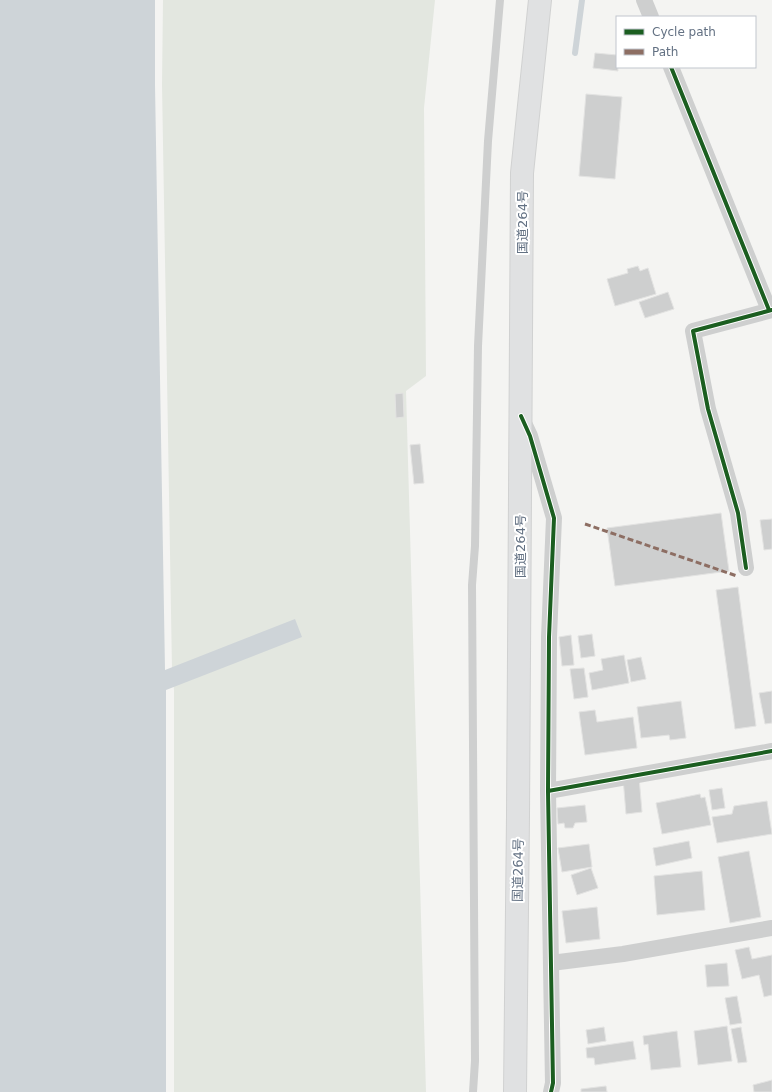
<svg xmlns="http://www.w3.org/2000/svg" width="772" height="1092" font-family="'DejaVu Sans','Noto Sans JP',sans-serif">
<rect width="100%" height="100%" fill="#f4f4f2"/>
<path fill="#e3e7e0" d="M163,0h272l-11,108 2,268 -20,15 20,701h-252v-402l-2,-20 -10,-585z"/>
<path fill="#ced4d8" d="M0,0h155v85l10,585 130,-51 7,18 -136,53v402h-166z"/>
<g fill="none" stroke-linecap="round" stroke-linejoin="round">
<path stroke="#ced4d8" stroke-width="6" d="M575,53l7,-53"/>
</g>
<g fill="#cecfcf" stroke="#e3e3e2">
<path d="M595,53l22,2 1,16 -25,-3z"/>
<path d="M586,94l36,3 -7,82 -36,-3z"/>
<path d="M638,266l2,5 8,-3 8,26 -41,12 -8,-27 21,-6 -1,-4z"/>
<path d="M668,292l6,17 -29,9 -6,-16z"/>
<path d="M403,393l1,24 -8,1 -1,-24z"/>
<path d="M420,444l4,39 -10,1 -4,-39z"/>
<path d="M721,513l8,58 -114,15 -8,-58z"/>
<path d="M772,519v30l-8,1 -4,-30z"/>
<path d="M738,587l18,139 -21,3 -19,-139z"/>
<path d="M592,634l3,22 -14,2 -3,-22z"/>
<path d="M571,635l3,30 -12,1 -3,-29z"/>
<path d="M624,655l5,28 -37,7 -3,-17 14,-3 -2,-11z"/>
<path d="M641,657l5,22 -15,3 -4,-22z"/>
<path d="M584,668l4,29 -14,2 -4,-30z"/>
<path d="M772,691v32l-7,1 -6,-31z"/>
<path d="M681,701l5,37 -16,2 -1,-5 -28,3 -4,-31z"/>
<path d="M595,710l2,12 36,-5 4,31 -52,7 -6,-43z"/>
<path d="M639,777l3,35 -16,2 -3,-36z"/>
<path d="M722,788l3,20 -13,2 -3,-20z"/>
<path d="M700,794l1,4 4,-1 6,28 -49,9 -6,-31z"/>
<path d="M767,801l5,33 -55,9 -5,-26 20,-3 2,-8z"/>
<path d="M585,805l2,17 -12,1 -2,5h-8l-1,-5 -6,1 -1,-16z"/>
<path d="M689,841l3,17 -36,8 -3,-18z"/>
<path d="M589,844l3,23 -30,5 -4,-24z"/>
<path d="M749,851l12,66 -31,6 -12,-66z"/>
<path d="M591,868l7,20 -21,7 -6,-20z"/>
<path d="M702,871l3,39 -48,5 -3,-39z"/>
<path d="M597,907l3,32 -34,4 -4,-32z"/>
<path d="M749,947l3,12 20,-4v40l-8,2 -5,-22 -17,4 -7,-29z"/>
<path d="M727,963l2,23 -22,1 -2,-22z"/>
<path d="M737,996l5,27 -12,2 -5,-27z"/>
<path d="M727,1026l5,35 -34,4 -4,-34z"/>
<path d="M604,1027l2,14 -18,3 -2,-14z"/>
<path d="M741,1027l6,35 -9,1 -7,-34z"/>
<path d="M677,1031l4,36 -30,3 -3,-26 -4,1 -1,-9z"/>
<path d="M633,1041l3,18 -41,6 -1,-7h-7l-1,-10z"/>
<path d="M772,1080v12h-18l-1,-7z"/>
<path d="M606,1086l1,6h-26v-3z"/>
</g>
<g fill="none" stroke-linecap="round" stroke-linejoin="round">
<g stroke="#d0d1d1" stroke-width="24">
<path id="highway" d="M515,1092l3,-276 4,-643 18,-173"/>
</g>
<path stroke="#cecfcf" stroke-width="8" d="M473,1092l2,-31 -3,-476 3,-39 3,-200 10,-205 12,-141"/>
<g stroke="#cecfcf" stroke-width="16">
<path d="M644,0l7,17"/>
<path d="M671,67l98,243"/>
<path d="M522,419l8,17 24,82 -5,119 -1,154 5,292 -2,9"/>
<path d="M746,568l-8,-55 -30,-104 -15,-78 79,-21"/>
<path d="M548,791l224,-40"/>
<path d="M551,963l72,-9 149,-26"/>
</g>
<use href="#highway" stroke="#e0e1e2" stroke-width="22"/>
<path stroke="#8d6e63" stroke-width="3" stroke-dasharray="6 3" stroke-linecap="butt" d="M585,524l152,52"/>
<g stroke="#fff" stroke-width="6">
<g id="cycleway">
<path d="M671,67l98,243"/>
<path d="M521,416l9,20 24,82 -5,119 -1,154 5,292 -2,9"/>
<path d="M746,568l-8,-55 -30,-104 -15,-78 79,-21"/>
<path d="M548,791l224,-40"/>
</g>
</g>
<use href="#cycleway" stroke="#1b5e20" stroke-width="4"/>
</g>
<g text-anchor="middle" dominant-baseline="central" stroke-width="4" stroke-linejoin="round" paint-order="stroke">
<g font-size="13" fill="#637183" stroke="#fff">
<text transform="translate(522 222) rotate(-90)">国道264号</text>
<text transform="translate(520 546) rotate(-90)">国道264号</text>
<text transform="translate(518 870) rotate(-89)">国道264号</text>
</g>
</g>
<rect x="616" y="16" width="140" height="52" fill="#ffffff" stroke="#c1c6cd"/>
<rect x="624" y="29" width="20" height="6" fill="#1b5e20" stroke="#c1c6cd"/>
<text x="652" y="36" font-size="12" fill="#637183">Cycle path</text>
<rect x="624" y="49" width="20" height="6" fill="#8d6e63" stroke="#c1c6cd"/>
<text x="652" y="56" font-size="12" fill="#637183">Path</text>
</svg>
